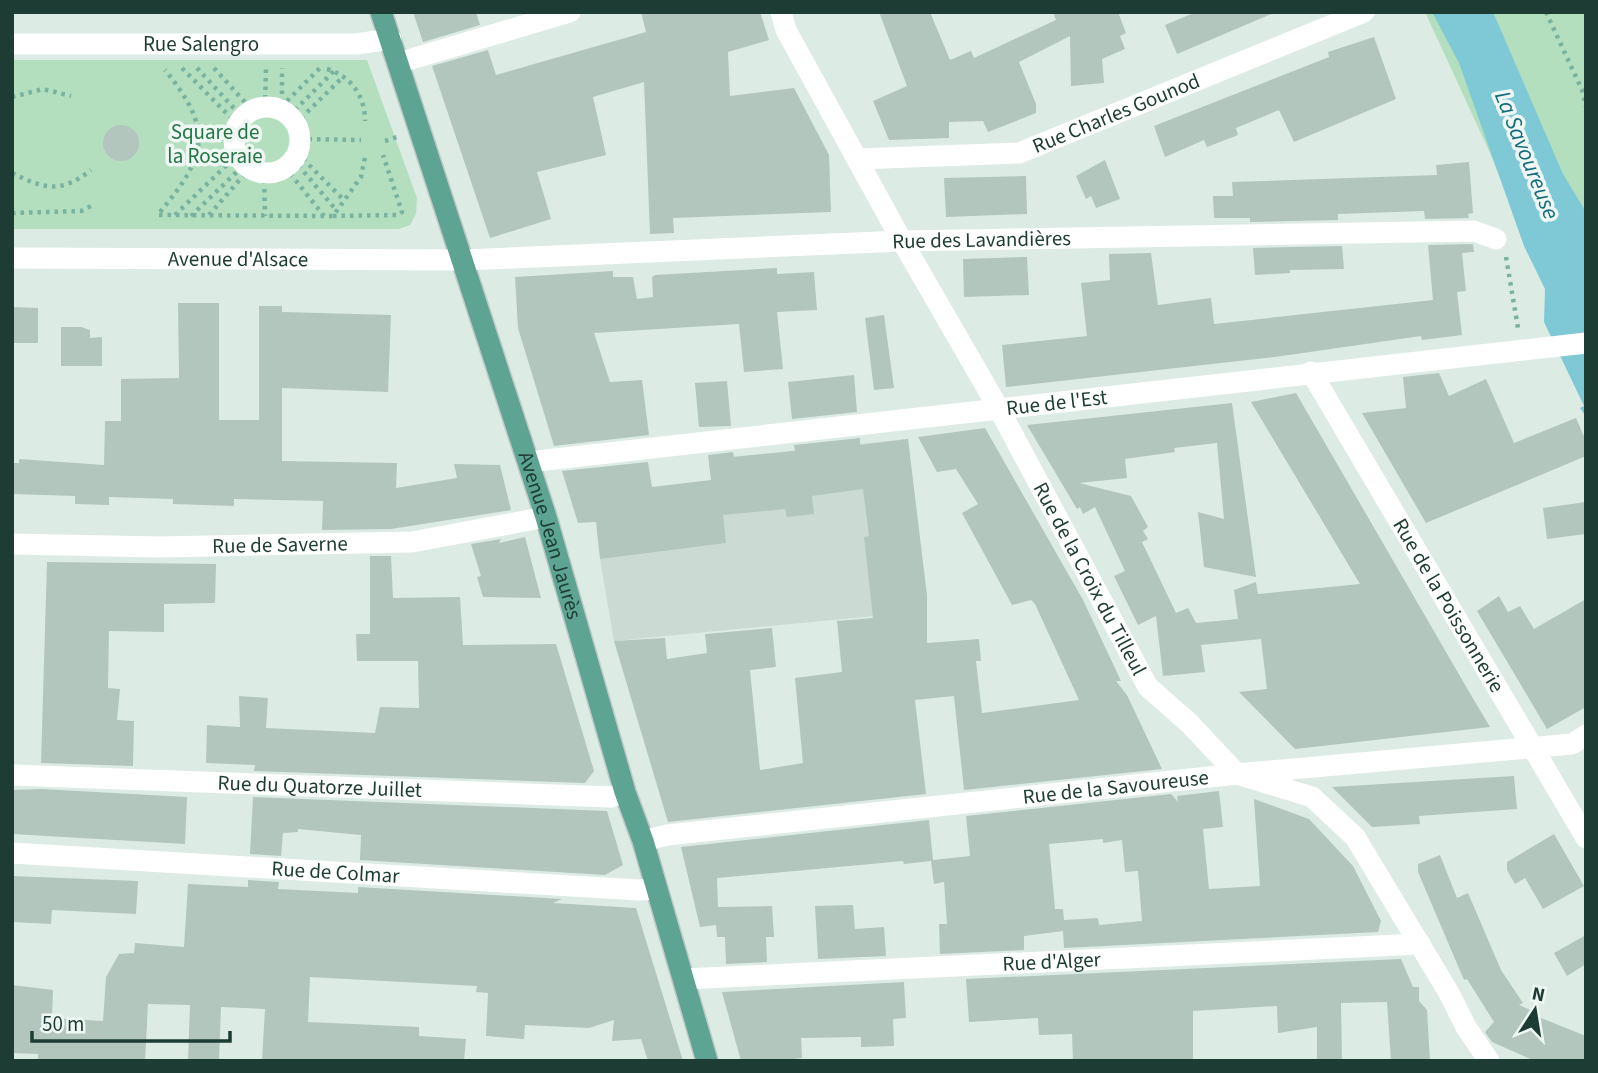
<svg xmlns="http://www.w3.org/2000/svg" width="1598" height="1073" font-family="'Source Sans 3',sans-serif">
<rect width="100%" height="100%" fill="#ddebe5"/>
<path fill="#cbdbd4" d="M908,439l19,172 -313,30 -14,-82 111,-79 -2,-21z"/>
<g fill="#b4dfbf">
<path d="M1425,12h161v277l-51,-24 -45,-112z"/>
<path d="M12,60h355l50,138 -1,16 -6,11 -11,4h-387z"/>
</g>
<path fill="#7fc9d6" d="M1432,12h61l70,162 23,38v205l-6,-9 4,-2 -40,-84 1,-33 -21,-43 -65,-183z"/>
<g fill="#b2c6be" fill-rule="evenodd">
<path d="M413,12h63l4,13 -57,17z"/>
<path d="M641,12h119l9,28 -41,12 2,44 64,-8 35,67 2,57 -158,6 1,15 -24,1 -6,-152 -51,15 13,58 -69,17 14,47 -61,19 -58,-172 56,-16 8,25 150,-43z"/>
<path d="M879,12h51l20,48 21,-9 3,7 82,-38 -3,-8h65l8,21 -6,3 5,13 -23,10 2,24 -33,3 -1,-50 -51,26 17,42v9l-48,19 -5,-11 -34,1v16l-60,2 -16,-39 34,-15z"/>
<path d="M1196,12h80l-99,42 -12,-29z"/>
<path d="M1374,37l22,62 -102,43 -15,-32 -43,18 2,7 -31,12 -3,-7 -39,17 -11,-31 175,-69 -1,-5z"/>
<circle cx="121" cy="143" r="18"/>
<path d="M1105,160l15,39 -24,9 -5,-12 -5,3 -10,-23z"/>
<path d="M1469,162l4,51 -5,1 1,4 -44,1 -1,-8 -86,3v6l-88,2v-4h-36l-1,-22h20l-1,-14 205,-7 -1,-10z"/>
<path d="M1026,176l1,38 -81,3 -2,-39z"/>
<path d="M1473,244l1,8 -12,1 4,38 -9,1 5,43 -40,5 -1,-4 -146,21 -269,30 -4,-42 85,-9 -6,-53 29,-3 -1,-26 42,-1 7,52 53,-7 3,26 219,-24 -5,-55z"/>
<path d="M1342,246l2,23 -54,1v3l-35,2 -2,-27z"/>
<path d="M1027,257l2,38 -65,2 -1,-38z"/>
<path d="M777,268v6l37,-2 3,38 -40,2 6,57 -39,3 -5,-48 -145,9 16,49 32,-2 7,55 -95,11 -36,-118 -3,-51 98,-6v6h20l4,22 16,-2 -1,-20 3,-2z"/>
<path d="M178,303h41v117h40v-114h23v6l109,3 -3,77 -106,-4v73l115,2 -1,25 61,-10 -3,-14 46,1 11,45 -120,19 -69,1 1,-29 -89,-2v7l-61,-2v-5l-64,-2v8l-34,-1v-8l-63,-2v-31h7v-4l85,6 1,-44h16v-42l58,-1z"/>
<path d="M12,307l26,1v35h-26z"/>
<path d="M884,315l10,73 -20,2 -9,-72z"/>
<path d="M61,327h20l9,3v8l12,-1v29h-41z"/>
<path d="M1439,373l10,23 37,-17 28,64 62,-25 10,23v15l-160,67 -64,-110 44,-5 -3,-31z"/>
<path d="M854,375l3,37 -65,7 -4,-37z"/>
<path d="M727,381l4,45 -32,1 -4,-44z"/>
<path d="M1296,393l172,297 22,37 -195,22 -56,-57 28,-3 -6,-50 -60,6 4,27 -42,4 -7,-60 -18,9 -24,-49 11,-5 -30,-64 -12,7 -3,-7 -3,2 -50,-84 205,-22 24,174 -52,-10 -6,-55 26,7 -7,-76 -43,5 1,4 -50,7 2,19 -48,5 52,13 17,31 -5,4 5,8 -6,3 34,71 12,-5 8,15 42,-4 -4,-29 22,-8 2,12 102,-10 -109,-182z"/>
<path d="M985,428l98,172 38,81h-5l11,14 35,74 -198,21 -10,-94 -39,4 11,94 -258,28 -54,-181 51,-3 2,21 40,-6 -2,-19 67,-6 4,39 -26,3 10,100 43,-7 -8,-85 47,-6 -5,-51 36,-3 -9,-81 5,-1 -6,-47 -51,7 2,18 -27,3 -2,-8 -62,6 3,28 -126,16 -4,-37 -18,1 -16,-52 86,-9 4,25 59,-7 -3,-25 25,-3 1,5 61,-6 -1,-6 66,-7v7l48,-6 19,156v48l52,-4 2,22h-5l6,52 97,-13 -44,-96 -4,-4 -19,5 -50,-92 16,-9 -22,-35 -19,3 -19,-35z"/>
<path d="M1586,502v32l-39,5 -4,-31z"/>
<path d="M525,537l16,61 -58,-1 -6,-20 4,-1 -10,-32 30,-5 -2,4z"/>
<path d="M370,556h21l2,42 67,-1 3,48 93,-1 38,127 -9,12 -331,-12 1,-6 -49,-2 1,-38 33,2 -1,-31 29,2 -2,30 109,5 5,-26 39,1 -1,-47h-61l-1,-27h14z"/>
<path d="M47,562l169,2 -1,39 -51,1v28l-55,-1 -1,57 12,1 -3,31 17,1 -1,45 -92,-3z"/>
<path d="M1499,596l9,16 12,-6 14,23 52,-30v108l-39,22 -70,-118z"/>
<path d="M1514,776l3,33 -98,7 1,8 -48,3 -40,-40z"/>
<path d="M41,789l146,8 -2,47 -173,-10v-44z"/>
<path d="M1219,791l4,36 -20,2 6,60 51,-3 -6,-87 55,20 44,47 28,55 -3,11 -314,16 -1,-17 -39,5v14l-84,4 -1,-30h8l-3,-42 -10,2 -3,-23 -27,3 -1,-3 -186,17 1,29 54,-1 2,31h-8l1,25 -41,2 -1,-27h-8l-1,-12 -16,2 -19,-80 248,-27 4,40 37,-4 -4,-40 205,-22 7,8 -1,-6zM1103,839v4l19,-3 3,32 13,-1 4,50 -43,4 -1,-7 -34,2 -1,-11h-8l-6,-65z"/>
<path d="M253,797l354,14 16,54 -18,10 -245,-15 1,-25 -63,-6v3l-15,1 -2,23 -31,-2z"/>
<path d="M1554,834l30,52 -41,23 -18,-31 -10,6 -8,-14v-8z"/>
<path d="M1440,855l17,43 11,-5 33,77 22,33 -4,2 18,8 -1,3 50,20v25h-51l-43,-19 -7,-10 9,-10 -27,-43 -3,1 -46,-108v-8z"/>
<path d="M12,876l126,5 -2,33 -84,-4 -1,14 -39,-2z"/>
<path d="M248,880l31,2 -1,7 80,4v-6l204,12 -9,4 83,5 47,153h-35l-7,-22 -29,2 2,-21 -25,8 -64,-3 -1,14 -38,-3 2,-43 -12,-1 1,-6 -167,-9 -2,45 111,5v9l47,3 -2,22h-202l3,-52 -44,-2 -2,54h-31l2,-56 -42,-1 -3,57h-107v-7l-26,-1v-68l41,5 -1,28 51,3 3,-44 13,-23 15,-1 1,-10 49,4 4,-63 60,3z"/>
<path d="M853,905l2,24 29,-2 2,29 -68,3 -3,-53z"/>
<path d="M1586,935v29l-19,12 -13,-23z"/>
<path d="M1401,959l12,28h6v14l8,9 3,51h-39l-4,-59 -46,1 1,58h-25v-34l-39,6 -1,-27 -84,5v50h-120l-1,-27 -33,1 -1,-17 -69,4 -3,-43z"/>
<path d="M904,982l2,36 -13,1 1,27 -33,1v-10l-60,1 1,20 -26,3h-35l-19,-69z"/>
</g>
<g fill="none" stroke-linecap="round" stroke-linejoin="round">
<g stroke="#c0c8c6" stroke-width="24">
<g id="major">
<path id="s12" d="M381,12l165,505 79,275 18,49 64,220"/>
</g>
</g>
<g stroke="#7ab2a0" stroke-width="4.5" stroke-dasharray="3.5 5" stroke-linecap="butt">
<path d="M1546,12l36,78 4,17"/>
<path d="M182,68l56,57"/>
<path d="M197,68l46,50"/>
<path d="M214,68l39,43"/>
<path d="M327,69c24,7 38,27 38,52"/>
<path d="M12,97l31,-8 28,7"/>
<path d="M265,107l1,-39"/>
<path d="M281,107l39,-39"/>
<path d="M282,111v-43"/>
<path d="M289,116l45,-45"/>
<path d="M295,124l49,-48"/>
<path d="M179,138l56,1"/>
<path d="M300,139l61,1"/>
<path d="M385,141l12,-4"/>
<path d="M297,153l48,48"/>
<path d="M293,159l44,52"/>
<path d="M285,167l39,49"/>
<path d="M264,172l1,44"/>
<path d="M12,173c34,17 49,20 79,-3"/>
<path d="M160,212c48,-57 53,-83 5,-142"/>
<path d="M12,213l69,-2 14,-7"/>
<path d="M159,215l174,1 28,-39 4,-20"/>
<path d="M175,215l63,-61"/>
<path d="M209,215l41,-47"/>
<path d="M191,216l54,-52"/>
<path d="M333,216l65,-1 4,-3 -19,-57"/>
<path d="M1506,257l12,71"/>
</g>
<g stroke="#fff" stroke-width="21">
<path id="s1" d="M781,12l5,18 116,211 97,168 149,278 41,36 48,51 75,23 43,40 94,156 17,34 23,34"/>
<path id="s2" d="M12,44h344l35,-5"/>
<path d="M398,63l172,-51"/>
<circle cx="267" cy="140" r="33"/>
<path id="s3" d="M858,159l161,-6 345,-141"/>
<path id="s4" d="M12,258l453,2 437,-19 572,-10 22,8"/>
<path id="s5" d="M1311,372l275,466"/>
<path id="s6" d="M528,462l1058,-119"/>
<path id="s7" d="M12,544l147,3 253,-5 134,-25"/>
<path id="s8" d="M12,775l599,22 14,-5"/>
<path id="s9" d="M643,841l24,-6 570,-61 335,-30 14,-9"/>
<path id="s10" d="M12,853l627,37 17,-1"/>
<path id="s11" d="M683,979l737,-35"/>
</g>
<use href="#major" stroke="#5da592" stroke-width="21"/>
</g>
<g text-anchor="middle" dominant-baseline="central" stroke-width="7" stroke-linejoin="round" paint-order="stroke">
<g font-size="21" fill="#1d3c33" stroke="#eef7f3">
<text stroke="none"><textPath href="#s2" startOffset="189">Rue Salengro</textPath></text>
<text stroke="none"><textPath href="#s3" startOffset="266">Rue Charles Gounod</textPath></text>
<text stroke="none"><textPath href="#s4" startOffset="970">Rue des Lavandières</textPath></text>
<text stroke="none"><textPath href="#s4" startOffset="226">Avenue d'Alsace</textPath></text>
<text stroke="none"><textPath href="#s6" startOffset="532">Rue de l'Est</textPath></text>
<text stroke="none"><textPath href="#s12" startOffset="550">Avenue Jean Jaurès</textPath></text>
<text stroke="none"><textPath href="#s7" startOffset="268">Rue de Saverne</textPath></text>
<text stroke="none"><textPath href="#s1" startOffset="646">Rue de la Croix du Tilleul</textPath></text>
<text stroke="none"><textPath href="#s5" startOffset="271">Rue de la Poissonnerie</textPath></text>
<text stroke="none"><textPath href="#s8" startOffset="308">Rue du Quatorze Juillet</textPath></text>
<text stroke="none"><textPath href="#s9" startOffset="476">Rue de la Savoureuse</textPath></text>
<text stroke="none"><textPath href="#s10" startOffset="324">Rue de Colmar</textPath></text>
<text stroke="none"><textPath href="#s11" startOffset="369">Rue d'Alger</textPath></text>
</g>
<g font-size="21" fill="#247643" stroke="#eef7f3">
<text x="215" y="132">Square de<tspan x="215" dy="24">la Roseraie</tspan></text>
</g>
<g font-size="23" font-style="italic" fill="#136b7c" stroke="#eef7f3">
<text transform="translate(1527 155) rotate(68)">La Savoureuse</text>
</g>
</g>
<rect width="1598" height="1073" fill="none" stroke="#1d3c33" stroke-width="28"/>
<g transform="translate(1535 1010) rotate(12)" stroke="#eef7f3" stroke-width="5" paint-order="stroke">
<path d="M0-5L12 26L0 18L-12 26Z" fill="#1d3c33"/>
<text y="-10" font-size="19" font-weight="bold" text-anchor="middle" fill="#1d3c33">N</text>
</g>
<path d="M32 1031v10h198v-10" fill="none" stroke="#1d3c33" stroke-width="3.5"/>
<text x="42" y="1031" font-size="21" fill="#1d3c33" stroke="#eef7f3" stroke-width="5" paint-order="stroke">50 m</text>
</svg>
